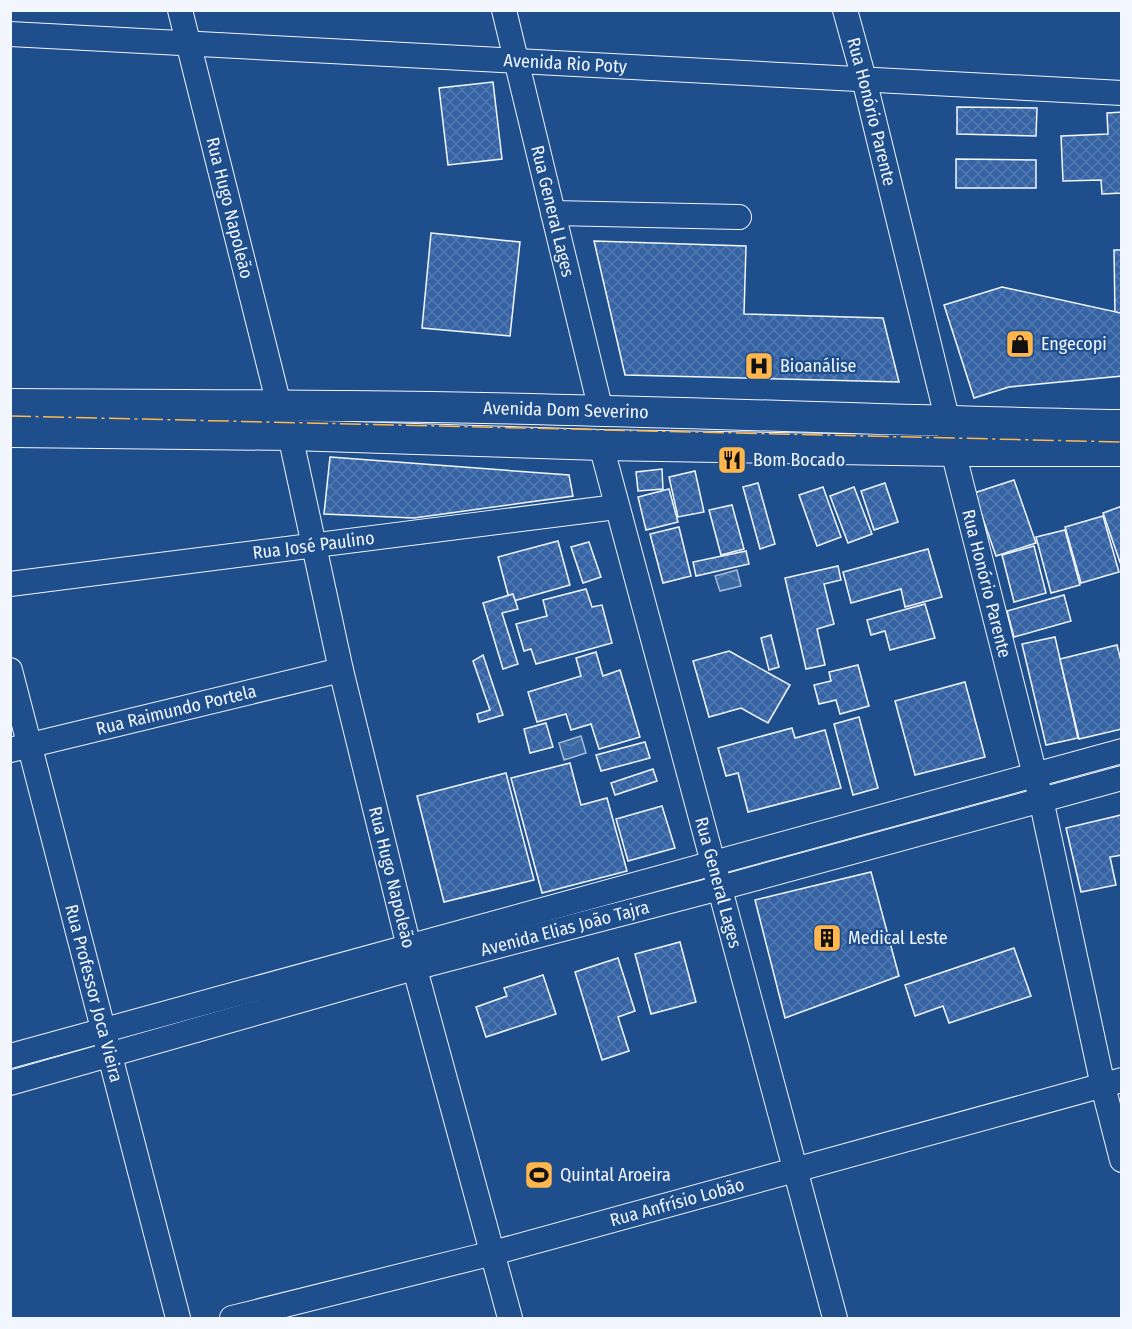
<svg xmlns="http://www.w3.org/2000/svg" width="1132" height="1329" font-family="'Fira Sans Condensed',sans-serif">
<defs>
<pattern id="water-waves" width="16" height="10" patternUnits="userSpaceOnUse" patternTransform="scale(1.5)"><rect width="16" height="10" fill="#3b69a3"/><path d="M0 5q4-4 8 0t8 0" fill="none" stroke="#587fb1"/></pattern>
<pattern id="building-cross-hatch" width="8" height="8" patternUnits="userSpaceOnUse" patternTransform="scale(1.5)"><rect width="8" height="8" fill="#3563a3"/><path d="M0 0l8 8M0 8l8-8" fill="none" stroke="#537ab1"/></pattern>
</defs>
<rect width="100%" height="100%" fill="#1f4e8c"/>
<g fill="url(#water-waves)" stroke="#a8bbd7" stroke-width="1.5">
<path d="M737,570l4,16 -21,5 -5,-15z"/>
<path d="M581,736l5,17 -22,7 -5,-17z"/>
</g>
<g fill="url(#building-cross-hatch)" stroke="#f2f6ff" stroke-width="1.5">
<path d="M493,82l9,77 -54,6 -9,-77z"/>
<path d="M957,107l80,1 -1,28 -79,-2z"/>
<path d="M1122,112v81l-20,1 -1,-14 -38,1 -2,-45 47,-2 -1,-21z"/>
<path d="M956,159l80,1v28h-80z"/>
<path d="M431,233l89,9 -10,94 -88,-8z"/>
<path d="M594,241l152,5 -2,68 139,4 16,64 -274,-7z"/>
<path d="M1114,250h8v63h-7z"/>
<path d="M1002,287l119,26 1,63 -113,11 -35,11 -30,-93z"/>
<path d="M330,457l239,18 4,21 -159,22 -90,-4z"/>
<path d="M662,469l1,20 -25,2 -2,-19z"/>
<path d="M695,471l9,41 -26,5 -9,-40z"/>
<path d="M1014,480l22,63 -40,13 -22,-63z"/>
<path d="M758,483l17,61 -15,5 -17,-62z"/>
<path d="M885,483l13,39 -24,8 -13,-39z"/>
<path d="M823,487l18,50 -24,9 -18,-51z"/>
<path d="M854,487l18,47 -24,9 -18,-47z"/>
<path d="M669,489l9,33 -32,8 -8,-33z"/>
<path d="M732,505l12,44 -23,6 -12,-45z"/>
<path d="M1122,506v62l-19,-55z"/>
<path d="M1103,516l16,56 -38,11 -16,-56z"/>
<path d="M679,527l12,49 -28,7 -13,-49z"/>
<path d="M1065,530l15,55 -29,8 -15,-56z"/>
<path d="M558,541l12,44 -60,17 -12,-45z"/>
<path d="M589,542l12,35 -18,6 -12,-36z"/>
<path d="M1034,546l12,47 -32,9 -12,-47z"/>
<path d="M928,549l14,48 -37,10 -4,-18 -50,14 -8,-31z"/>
<path d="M746,551l3,13 -53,12 -3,-14z"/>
<path d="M838,566l3,14 -17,4 10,40 -17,5 8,36 -19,4 -21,-91z"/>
<path d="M586,589l6,18 10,-2 10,38 -76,21 -5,-15 -7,2 -8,-27 31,-8 -4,-16z"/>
<path d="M513,594l5,15 -16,4 16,51 -15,5 -20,-66z"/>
<path d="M1064,595l7,26 -57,16 -7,-26z"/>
<path d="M925,604l10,34 -45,12 -5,-19 -14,4 -4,-15z"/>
<path d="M771,635l8,32 -10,3 -8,-32z"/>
<path d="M1055,637l23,101 -32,7 -24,-101z"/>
<path d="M1117,645l5,20v64l-43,10 -19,-80z"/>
<path d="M729,651l61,34 -22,38 -27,-15 -32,9 -16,-56z"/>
<path d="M596,652l7,24 17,-6 20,67 -41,12 -8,-25 -20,6 -5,-16 -29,8 -9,-30 53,-16 -5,-18z"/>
<path d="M483,655l20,60 -24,7 -2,-8 13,-4 -17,-49z"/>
<path d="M858,665l11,41 -29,8 -4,-14 -17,4 -5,-19 17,-4 -2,-9z"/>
<path d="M965,682l20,75 -70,18 -20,-74z"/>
<path d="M859,717l19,71 -25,7 -19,-71z"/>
<path d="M546,723l7,24 -23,6 -6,-24z"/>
<path d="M792,728l3,10 30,-8 16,58 -93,24 -10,-39 -12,3 -8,-28z"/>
<path d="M645,742l5,16 -49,13 -5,-16z"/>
<path d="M570,763l11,42 26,-7 20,73 -85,22 -31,-115z"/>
<path d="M653,769l4,12 -42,14 -4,-12z"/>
<path d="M506,773l28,107 -90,22 -27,-106z"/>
<path d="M662,806l13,42 -47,13 -12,-42z"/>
<path d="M1121,815l1,40 -12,2 6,28 -35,7 -15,-64z"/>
<path d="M871,872l28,104 -114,42 -30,-118z"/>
<path d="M680,942l16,60 -45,12 -16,-60z"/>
<path d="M1014,948l17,48 -82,27 -6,-17 -28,10 -10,-31z"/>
<path d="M618,958l17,53 -17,6 11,34 -27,9 -27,-88z"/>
<path d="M543,975l13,39 -70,23 -10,-30 31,-11 -3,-8z"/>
</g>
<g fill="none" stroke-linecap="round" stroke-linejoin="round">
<g stroke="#f2f6ff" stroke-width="26">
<g id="minor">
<path id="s1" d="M180,10l99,395"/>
<path id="s2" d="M504,10l97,401"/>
<path id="s3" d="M845,10l19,69 84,343 5,29 88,348 62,287 19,74"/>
<path id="s4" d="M10,34l1112,59"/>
<path d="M553,213l186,4"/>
<path id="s5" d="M290,435l51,235 68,277 101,371"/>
<path id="s6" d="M601,445l234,873"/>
<path id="s7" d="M10,584l606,-77"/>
<path id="s8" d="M10,670l168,648"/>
<path id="s9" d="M10,750l331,-80"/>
<path d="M10,1056l1112,-305"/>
<path id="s10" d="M10,1083l404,-115 306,-80 402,-110"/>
<path id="s11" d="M232,1318l261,-65 629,-173"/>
</g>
</g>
<g stroke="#f2f6ff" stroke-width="32">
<g id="major">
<path id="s12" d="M10,404c198,1 395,1 592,7 173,4 346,11 520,14"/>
<path d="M10,432l280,3 311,10 352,6h169"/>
</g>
</g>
<use href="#minor" stroke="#1f4e8c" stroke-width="24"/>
<use href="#major" stroke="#1f4e8c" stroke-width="30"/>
<path stroke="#ffb74d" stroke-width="1.5" stroke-dasharray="21 4.5 3 4.5" stroke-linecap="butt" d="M10,416l1112,26"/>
</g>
<defs>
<g id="shop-square" transform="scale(1.5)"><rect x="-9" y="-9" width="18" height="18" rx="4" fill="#ffb74d" stroke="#1f4e8c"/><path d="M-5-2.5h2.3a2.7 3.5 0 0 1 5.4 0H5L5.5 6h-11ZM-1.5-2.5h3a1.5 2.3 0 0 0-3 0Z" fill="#111"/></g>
<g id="hospital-square" transform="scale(1.5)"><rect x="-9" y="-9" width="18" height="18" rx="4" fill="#ffb74d" stroke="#1f4e8c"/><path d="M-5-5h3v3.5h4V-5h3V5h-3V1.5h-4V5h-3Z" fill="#111"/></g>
<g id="restaurant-square" transform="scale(1.5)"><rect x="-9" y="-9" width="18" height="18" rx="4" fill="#ffb74d" stroke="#1f4e8c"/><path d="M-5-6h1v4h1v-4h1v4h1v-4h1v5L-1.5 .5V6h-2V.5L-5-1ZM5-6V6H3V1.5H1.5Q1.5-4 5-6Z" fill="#111"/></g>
<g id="building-square" transform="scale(1.5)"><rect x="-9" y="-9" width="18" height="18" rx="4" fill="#ffb74d" stroke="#1f4e8c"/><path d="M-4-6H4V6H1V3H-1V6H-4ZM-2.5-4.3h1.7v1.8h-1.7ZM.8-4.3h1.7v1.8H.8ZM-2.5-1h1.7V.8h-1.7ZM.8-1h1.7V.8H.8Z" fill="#111"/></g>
<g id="stadium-square" transform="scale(1.5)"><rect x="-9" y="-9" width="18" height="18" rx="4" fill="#ffb74d" stroke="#1f4e8c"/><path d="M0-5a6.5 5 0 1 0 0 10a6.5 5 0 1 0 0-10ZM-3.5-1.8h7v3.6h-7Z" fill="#111"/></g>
</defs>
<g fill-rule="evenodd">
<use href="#shop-square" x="1020" y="344"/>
<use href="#hospital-square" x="759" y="366"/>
<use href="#restaurant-square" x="732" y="460"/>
<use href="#building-square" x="827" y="938"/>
<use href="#stadium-square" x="539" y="1175"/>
</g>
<g text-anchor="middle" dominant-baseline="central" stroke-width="4.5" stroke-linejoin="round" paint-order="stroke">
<g font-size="18" fill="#f2f6ff" stroke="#1f4e8c">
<text stroke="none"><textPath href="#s4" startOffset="556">Avenida Rio Poty</textPath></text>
<text stroke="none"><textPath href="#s3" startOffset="105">Rua Honório Parente</textPath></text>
<text stroke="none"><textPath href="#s1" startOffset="204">Rua Hugo Napoleão</textPath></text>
<text stroke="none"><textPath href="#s2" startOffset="207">Rua General Lages</textPath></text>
<text stroke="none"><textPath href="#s12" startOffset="556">Avenida Dom Severino</textPath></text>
<text stroke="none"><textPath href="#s7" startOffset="306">Rua José Paulino</textPath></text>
<text stroke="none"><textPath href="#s3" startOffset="591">Rua Honório Parente</textPath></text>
<text stroke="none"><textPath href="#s9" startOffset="171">Rua Raimundo Portela</textPath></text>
<text stroke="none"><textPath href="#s5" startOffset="454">Rua Hugo Napoleão</textPath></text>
<text stroke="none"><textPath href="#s6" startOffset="453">Rua General Lages</textPath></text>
<text stroke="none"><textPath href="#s10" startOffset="576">Avenida Elias João Tajra</textPath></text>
<text stroke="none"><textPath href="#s8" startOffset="334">Rua Professor Joca Vieira</textPath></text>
<text stroke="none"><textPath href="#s11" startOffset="460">Rua Anfrísio Lobão</textPath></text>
</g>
<g font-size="18" fill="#f2f6ff" stroke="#1f4e8c" text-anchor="start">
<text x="1041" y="344">Engecopi</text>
<text x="780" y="366">Bioanálise</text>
<text x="753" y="460">Bom Bocado</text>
<text x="848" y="938">Medical Leste</text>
<text x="560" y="1175">Quintal Aroeira</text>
</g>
</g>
<rect width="1132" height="1329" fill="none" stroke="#f2f6ff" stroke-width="24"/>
</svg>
